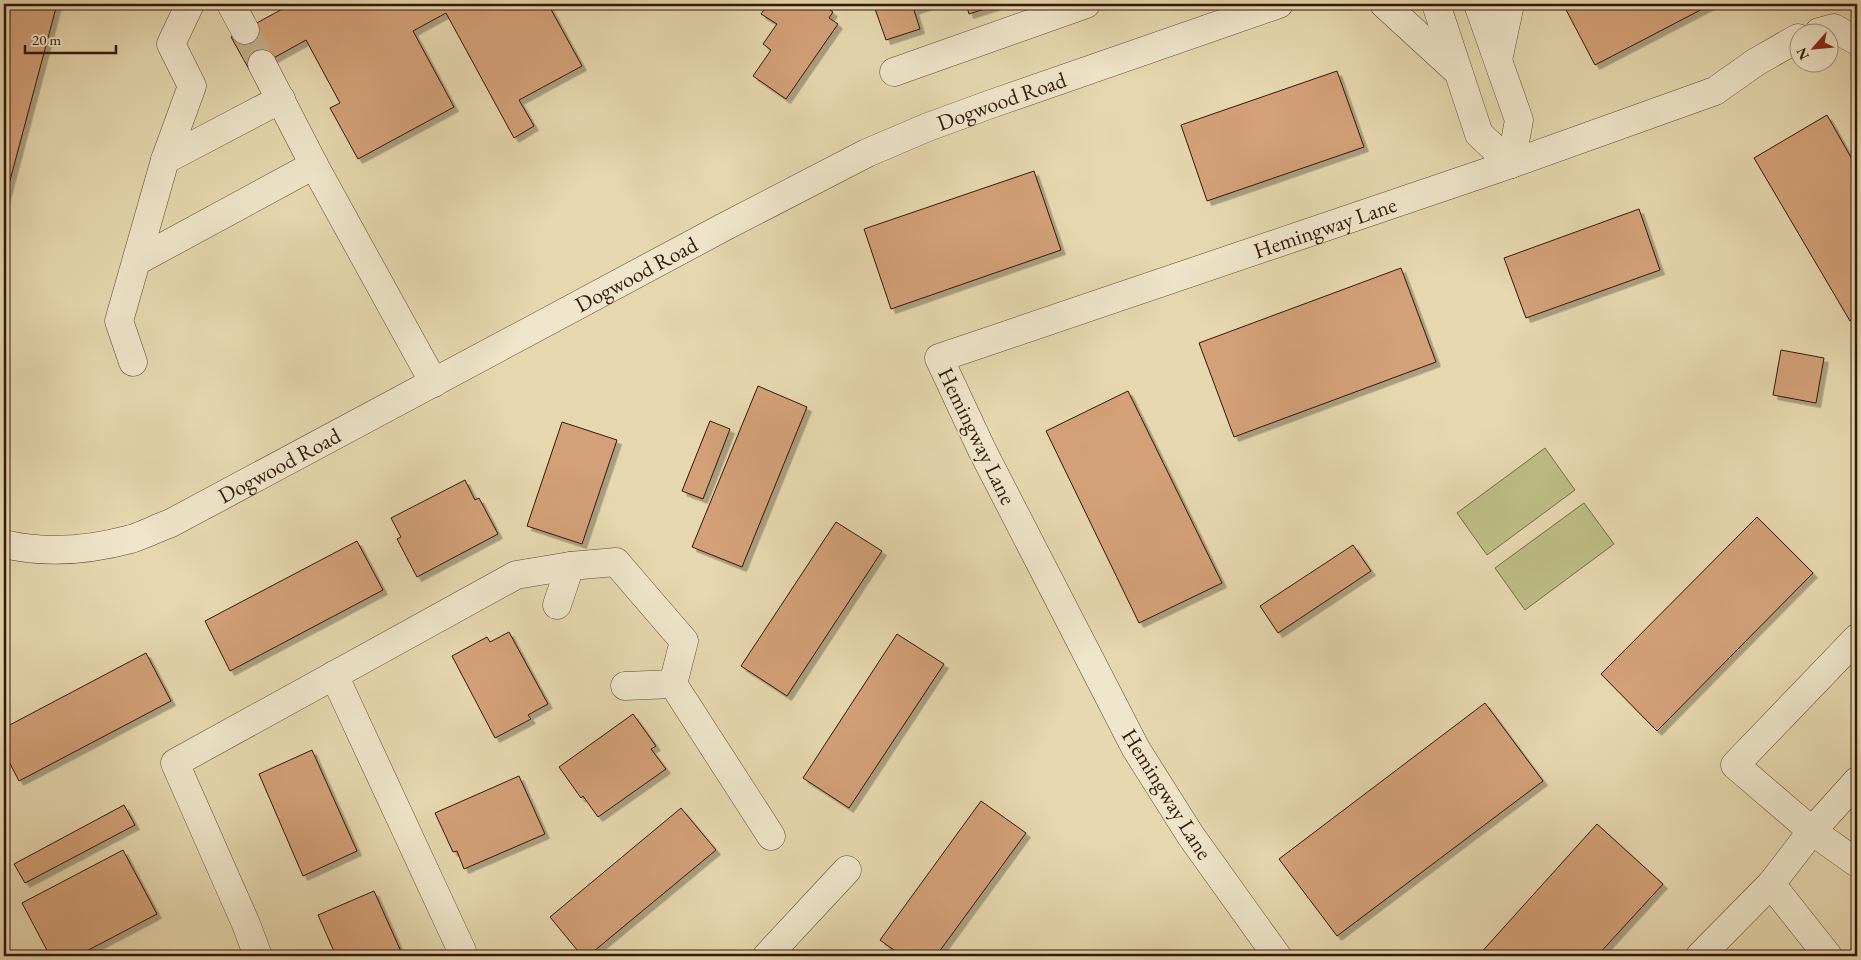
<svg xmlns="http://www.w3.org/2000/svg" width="1861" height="960" font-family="'EB Garamond',serif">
<defs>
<filter id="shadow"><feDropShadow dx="4.5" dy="4.5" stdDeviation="0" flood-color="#0004"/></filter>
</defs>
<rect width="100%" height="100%" fill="#e6d7ae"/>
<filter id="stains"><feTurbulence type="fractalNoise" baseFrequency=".004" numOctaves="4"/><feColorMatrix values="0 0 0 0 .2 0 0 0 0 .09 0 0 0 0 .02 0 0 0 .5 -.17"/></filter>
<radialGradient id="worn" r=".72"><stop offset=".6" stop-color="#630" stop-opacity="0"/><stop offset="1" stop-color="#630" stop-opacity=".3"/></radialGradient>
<g fill="#bdbc85" stroke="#786a47">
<path d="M1545,448l30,42 -88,65 -30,-42z"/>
<path d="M1584,503l30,41 -89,66 -30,-42z"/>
</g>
<g fill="#d3a077" stroke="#331709" filter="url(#shadow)">
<path d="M4,4h53l-53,199z"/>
<path d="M287,4h261l34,62 -63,34 15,26 -20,12 -68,-125 -33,18 41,76 -96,52 -28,-51 10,-5 -34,-63 -56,31 -19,-34 57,-31z"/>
<path d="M768,4h53l12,8 -4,6 9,6 -52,75 -33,-23 18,-26 -8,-6 14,-20 -16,-10z"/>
<path d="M881,4h50l-17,6 6,19 -34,11 -12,-34z"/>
<path d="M966,4h34l-31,10z"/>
<path d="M1563,4h149l-117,61z"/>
<path d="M1337,71l27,76 -157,54 -26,-76z"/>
<path d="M1827,115l30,53v149l-7,4 -96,-163z"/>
<path d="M1034,171l27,79 -170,59 -27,-80z"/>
<path d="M1639,209l21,61 -134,48 -22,-60z"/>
<path d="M1401,268l35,94 -202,75 -35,-94z"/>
<path d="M1781,350l43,8 -8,45 -43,-8z"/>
<path d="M758,386l49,21 -65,160 -50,-20z"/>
<path d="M1128,391l94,192 -83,40 -93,-192z"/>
<path d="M710,421l20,8 -27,70 -21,-8z"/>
<path d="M562,422l55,18 -35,104 -55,-18z"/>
<path d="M465,480l10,20 4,-2 19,36 -81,43 -20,-38 4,-2 -10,-19z"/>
<path d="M1757,517l56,56 -156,158 -56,-57z"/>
<path d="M836,522l46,29 -95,145 -46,-30z"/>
<path d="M357,541l26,49 -153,81 -25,-50z"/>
<path d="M1353,545l18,26 -93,62 -18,-27z"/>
<path d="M509,632l39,72 -20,11 3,4 -36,19 -43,-82 35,-19 3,5z"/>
<path d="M897,634l47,30 -95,144 -46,-30z"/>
<path d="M146,653l25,48 -152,80 -15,-29v-24z"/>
<path d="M1485,703l58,78 -206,155 -58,-77z"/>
<path d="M633,714l23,32 -5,3 15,20 -68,48 -15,-21 -2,2 -22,-31z"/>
<path d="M312,750l45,101 -54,25 -44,-102z"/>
<path d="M519,776l26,58 -81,35 -7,-18 -4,1 -18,-39z"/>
<path d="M981,801l45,32 -90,123h-34l-22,-16z"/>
<path d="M124,805l11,20 -110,58 -11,-19z"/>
<path d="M681,808l35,42 -128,106h-6l-32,-39z"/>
<path d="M1597,824l66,60 -66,72h-119z"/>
<path d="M123,850l34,64 -80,42h-27l-28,-53z"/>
<path d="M374,891l29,65h-67l-18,-41z"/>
</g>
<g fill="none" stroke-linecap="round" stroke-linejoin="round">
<path stroke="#c2b18d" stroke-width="28" stroke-dasharray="28 14" stroke-linecap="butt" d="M245,30l17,34"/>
<g stroke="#604732" stroke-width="29">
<g id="minor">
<path d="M231,4l14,26"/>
<path d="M1384,4l72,66"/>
<path d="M1436,4l43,130 32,30"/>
<path d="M1478,4l41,116 -8,44"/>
<path d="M1819,32l15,-4 23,13"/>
<path d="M1498,60l12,-56"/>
<path d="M262,64l52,101"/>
<path d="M894,72l192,-68"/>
<path d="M165,160l116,-61"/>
<path d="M137,261l177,-96 120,218"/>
<path d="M133,362l-14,-41 46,-161 27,-74 -21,-42 19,-40"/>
<path id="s1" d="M4,544c41,10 86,6 127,-5 13,-4 26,-11 40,-16l551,-295 145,-75 61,-26 63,-23 288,-100"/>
<path d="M557,605l13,-39"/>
<path d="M1857,638l-122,127 77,66 45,32"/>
<path d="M334,675l128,276"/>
<path d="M625,686l48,-2"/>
<path d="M1771,884l57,72"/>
<path d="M258,956l-12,-32 -71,-161 341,-188 54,-9 46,-4 68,79 -11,43 98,152"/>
<path d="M767,956l80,-86"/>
<path id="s2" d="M1277,956l-86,-120 -55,-87 -154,-299 -43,-92 572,-194 204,-73 41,-29 42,-24"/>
<path d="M1700,956l71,-72 41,-53 45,-50"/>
</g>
</g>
<use href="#minor" stroke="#efe5ca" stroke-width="28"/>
</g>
<g text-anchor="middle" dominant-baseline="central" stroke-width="4" stroke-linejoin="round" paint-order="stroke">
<g font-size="22" fill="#331709" stroke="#efe5ca">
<text stroke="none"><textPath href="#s1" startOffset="1104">Dogwood Road</textPath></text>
<text stroke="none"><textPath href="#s2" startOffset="1096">Hemingway Lane</textPath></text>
<text stroke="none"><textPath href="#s1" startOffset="699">Dogwood Road</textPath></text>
<text transform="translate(977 436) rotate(64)">Hemingway Lane</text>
<text stroke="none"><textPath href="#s1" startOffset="294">Dogwood Road</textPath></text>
<text transform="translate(1167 794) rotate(58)">Hemingway Lane</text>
</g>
</g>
<rect width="1861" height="960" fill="none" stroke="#e6d7ae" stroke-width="20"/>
<rect x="5" y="5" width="1851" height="950" fill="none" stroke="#331709" stroke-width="2.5"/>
<rect x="10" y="10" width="1841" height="940" fill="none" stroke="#331709"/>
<g transform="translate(1814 48) rotate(243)"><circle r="24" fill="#efe5ca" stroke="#a4937d"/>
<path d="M0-4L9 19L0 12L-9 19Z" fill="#8f2418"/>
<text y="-8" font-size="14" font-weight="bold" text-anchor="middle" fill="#331709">N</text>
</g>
<path d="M25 45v8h91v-8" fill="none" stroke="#331709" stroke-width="2.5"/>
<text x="32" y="45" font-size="15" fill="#331709" stroke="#efe5ca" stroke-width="4" paint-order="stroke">20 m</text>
<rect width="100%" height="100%" filter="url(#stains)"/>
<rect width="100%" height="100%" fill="url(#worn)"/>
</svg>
